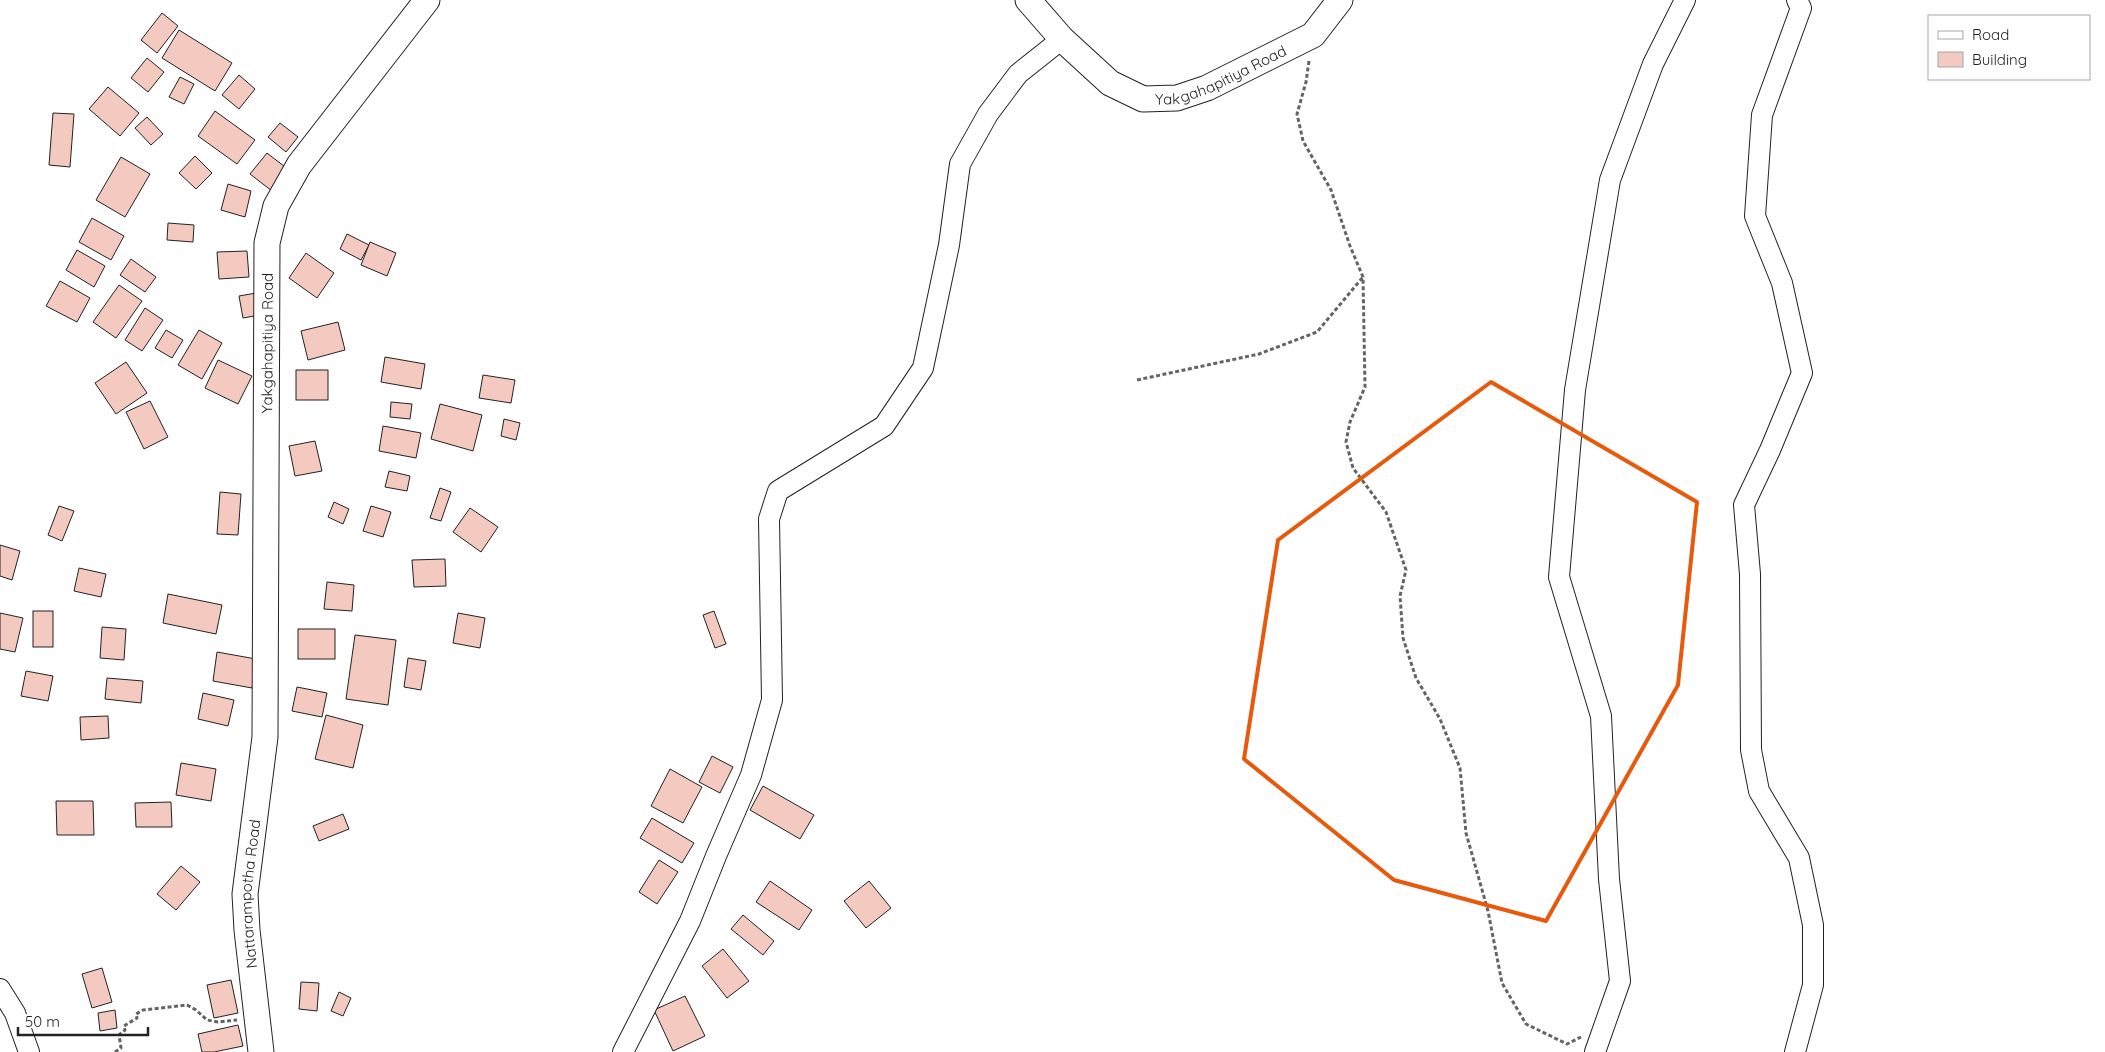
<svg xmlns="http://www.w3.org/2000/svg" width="2105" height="1052" font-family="Quicksand,sans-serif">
<rect width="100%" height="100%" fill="#fff"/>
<g fill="#f3c9c0" stroke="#222">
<path d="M162,13l16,13 -21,27 -16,-13z"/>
<path d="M179,30l53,33 -17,28 -53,-33z"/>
<path d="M147,58l17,14 -16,20 -17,-14z"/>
<path d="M239,75l16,14 -16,20 -17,-14z"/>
<path d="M180,77l14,7 -10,20 -15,-7z"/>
<path d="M108,87l31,26 -19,23 -31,-27z"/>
<path d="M215,111l40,29 -18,24 -39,-28z"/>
<path d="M53,113l21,1 -4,53 -21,-2z"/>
<path d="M147,117l16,17 -12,11 -16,-17z"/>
<path d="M280,123l18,14 -12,15 -18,-15z"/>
<path d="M267,153l22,17 -17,21 -22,-17z"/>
<path d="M195,156l17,17 -16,16 -17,-16z"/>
<path d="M121,157l29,17 -25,43 -29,-17z"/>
<path d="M228,184l23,7 -6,26 -24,-7z"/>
<path d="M92,218l32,18 -13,24 -32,-18z"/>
<path d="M168,223l26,2 -1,17 -26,-2z"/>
<path d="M347,234l22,11 -8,15 -21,-11z"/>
<path d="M370,242l26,11 -9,23 -26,-11z"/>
<path d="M77,250l28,16 -11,21 -28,-17z"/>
<path d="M247,251l2,26 -30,2 -2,-27z"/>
<path d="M306,253l28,20 -17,25 -28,-20z"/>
<path d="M131,259l25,18 -11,15 -25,-17z"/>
<path d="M60,281l30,17 -13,24 -31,-16z"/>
<path d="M119,285l23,16 -26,37 -23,-16z"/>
<path d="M256,293l4,22 -17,3 -4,-22z"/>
<path d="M145,308l18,12 -21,31 -17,-11z"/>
<path d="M338,322l7,28 -37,10 -7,-29z"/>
<path d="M166,330l17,10 -11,18 -17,-10z"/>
<path d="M199,330l23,13 -20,36 -24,-14z"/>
<path d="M385,357l40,7 -4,25 -40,-7z"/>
<path d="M218,360l34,16 -14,28 -33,-16z"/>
<path d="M126,362l21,31 -31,21 -21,-31z"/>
<rect x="296" y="370" width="32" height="30"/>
<path d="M483,375l32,5 -4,23 -32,-5z"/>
<path d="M150,401l18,36 -24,12 -18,-37z"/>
<path d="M391,402l21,2 -2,15 -20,-2z"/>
<path d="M440,404l42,11 -9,36 -42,-12z"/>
<path d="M504,419l16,4 -4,17 -15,-4z"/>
<path d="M383,426l38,7 -5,25 -37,-7z"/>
<path d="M315,441l7,30 -27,5 -6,-30z"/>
<path d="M389,471l21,5 -3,15 -22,-4z"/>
<path d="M440,488l11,4 -10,29 -11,-3z"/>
<path d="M220,492l21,2 -3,41 -21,-1z"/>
<path d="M334,502l15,7 -6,15 -15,-7z"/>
<path d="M59,506l15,5 -12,30 -14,-6z"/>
<path d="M371,506l20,6 -8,25 -20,-6z"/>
<path d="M470,508l28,19 -17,25 -28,-20z"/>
<path d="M0,545l20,6 -8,29 -12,-4z"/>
<path d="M445,559l1,27 -32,1 -2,-27z"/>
<path d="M79,568l27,6 -5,23 -27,-6z"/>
<path d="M327,582l27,3 -2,26 -28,-2z"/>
<path d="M168,594l54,11 -6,29 -53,-11z"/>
<rect x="33" y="611" width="20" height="36"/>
<path d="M714,611l12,33 -11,4 -12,-33z"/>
<path d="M0,613l23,5 -8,34 -15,-3z"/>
<path d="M458,613l27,5 -5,30 -27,-5z"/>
<path d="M102,627l24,2 -2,31 -24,-2z"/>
<rect x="298" y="629" width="37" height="30"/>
<path d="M355,635l41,5 -8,65 -42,-6z"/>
<path d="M217,652l39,7 -4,29 -39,-7z"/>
<path d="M408,658l18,3 -5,29 -17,-3z"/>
<path d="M26,671l27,5 -5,25 -27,-5z"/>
<path d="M107,678l36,3 -2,22 -36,-4z"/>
<path d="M297,687l30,6 -5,24 -30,-6z"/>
<path d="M203,693l31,7 -6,26 -30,-7z"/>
<path d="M326,715l37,10 -10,43 -38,-9z"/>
<path d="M108,716l1,22 -28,2 -1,-23z"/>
<path d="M712,756l21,11 -13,26 -21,-11z"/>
<path d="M181,763l35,6 -5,32 -35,-6z"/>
<path d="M670,769l32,18 -19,36 -32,-17z"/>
<path d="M763,786l51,29 -14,24 -50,-29z"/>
<path d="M56,801h37l1,34h-37z"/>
<path d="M171,802l1,25h-36l-1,-24z"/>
<path d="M343,814l6,15 -30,12 -6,-15z"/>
<path d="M652,818l42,25 -12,20 -42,-25z"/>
<path d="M659,860l19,12 -21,32 -18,-12z"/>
<path d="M181,866l19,16 -24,28 -19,-16z"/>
<path d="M770,881l42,29 -13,20 -43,-28z"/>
<path d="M869,881l22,27 -25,20 -22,-27z"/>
<path d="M743,915l31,26 -11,14 -32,-26z"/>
<path d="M723,949l26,32 -22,17 -25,-32z"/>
<path d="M102,968l10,34 -20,6 -10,-34z"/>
<path d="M231,980l7,33 -24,5 -7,-33z"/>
<path d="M301,982l18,1 -2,28 -18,-2z"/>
<path d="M339,992l12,6 -8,18 -12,-5z"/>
<path d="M685,996l20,40 -32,15 -19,-41z"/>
<path d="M115,1010l2,18 -17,3 -2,-18z"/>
<path d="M238,1025l5,21 -29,6h-12l-4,-18z"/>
</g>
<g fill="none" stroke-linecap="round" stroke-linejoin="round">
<g stroke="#222" stroke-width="22">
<g id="minor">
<path d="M0,989l15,24 14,39"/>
<path d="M623,1052l67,-131 26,-65 35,-81 21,-75 -3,-181 9,-28 106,-65 39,-58 26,-123 11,-81 28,-50 30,-40 44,-35"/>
<path d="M1595,1052l25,-71 -11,-102 -8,-163 -42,-139 16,-187 35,-210 43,-116 32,-64"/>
<path d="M1795,1052l18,-67v-60l-14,-67 -40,-67 -8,-41 -1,-176 -6,-69 26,-55 32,-77 -20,-90 -27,-67 7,-101 39,-107 -4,-8"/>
</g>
</g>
<g stroke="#222" stroke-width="27">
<g id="major">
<path id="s1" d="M1028,0l34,39 48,44 33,16 34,-1 30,-10 106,-53 27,-35"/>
<path id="s2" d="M261,1052l-14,-122 -2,-36 20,-157 2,-494 9,-37 23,-41 128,-165"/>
</g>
</g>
<g stroke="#646464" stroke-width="3" stroke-dasharray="4 2.5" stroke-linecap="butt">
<path d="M1309,61l-3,21 -9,32 6,27 28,49 19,56 13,31 2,110 -15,35 -4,20 7,26 33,44 20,58 -6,26 3,42 13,40 24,41 20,49 6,65 22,78 14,72 24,41 41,20 14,-7"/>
<path d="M1137,380l122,-26 58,-22 46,-55"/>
<path d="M115,1052l6,-4 -2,-13 6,-5 -1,-4 13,-8 -1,-4 7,-4 44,-5 9,5 11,10 11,2 19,-2"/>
</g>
<use href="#minor" stroke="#fff" stroke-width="20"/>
<use href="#major" stroke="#fff" stroke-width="25"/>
</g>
<path fill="none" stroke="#e8590c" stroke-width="4" stroke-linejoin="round" d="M1491,382l206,120 -19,183 -132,236 -152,-41 -150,-121 34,-219z"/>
<g text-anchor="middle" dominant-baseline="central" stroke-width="4" stroke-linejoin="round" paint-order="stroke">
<g font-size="15" fill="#222" stroke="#fff">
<text stroke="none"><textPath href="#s1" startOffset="236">Yakgahapitiya Road</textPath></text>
<text stroke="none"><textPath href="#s2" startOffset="711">Yakgahapitiya Road</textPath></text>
<text stroke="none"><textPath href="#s2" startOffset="159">Nattarampotha Road</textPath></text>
</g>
</g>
<rect x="1928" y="15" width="162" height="65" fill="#ffffff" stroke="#a7a7a7"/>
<rect x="1938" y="31" width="25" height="8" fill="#ffffff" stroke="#a7a7a7"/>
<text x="1972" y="40" font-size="15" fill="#222222">Road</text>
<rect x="1938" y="52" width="25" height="15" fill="#f3c9c0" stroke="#a7a7a7"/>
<text x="1972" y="65" font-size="15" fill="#222222">Building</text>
<path d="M18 1027v8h130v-8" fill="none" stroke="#222222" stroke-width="2.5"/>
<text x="25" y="1027" font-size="15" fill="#222222" stroke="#ffffff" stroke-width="4" paint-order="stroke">50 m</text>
</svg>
